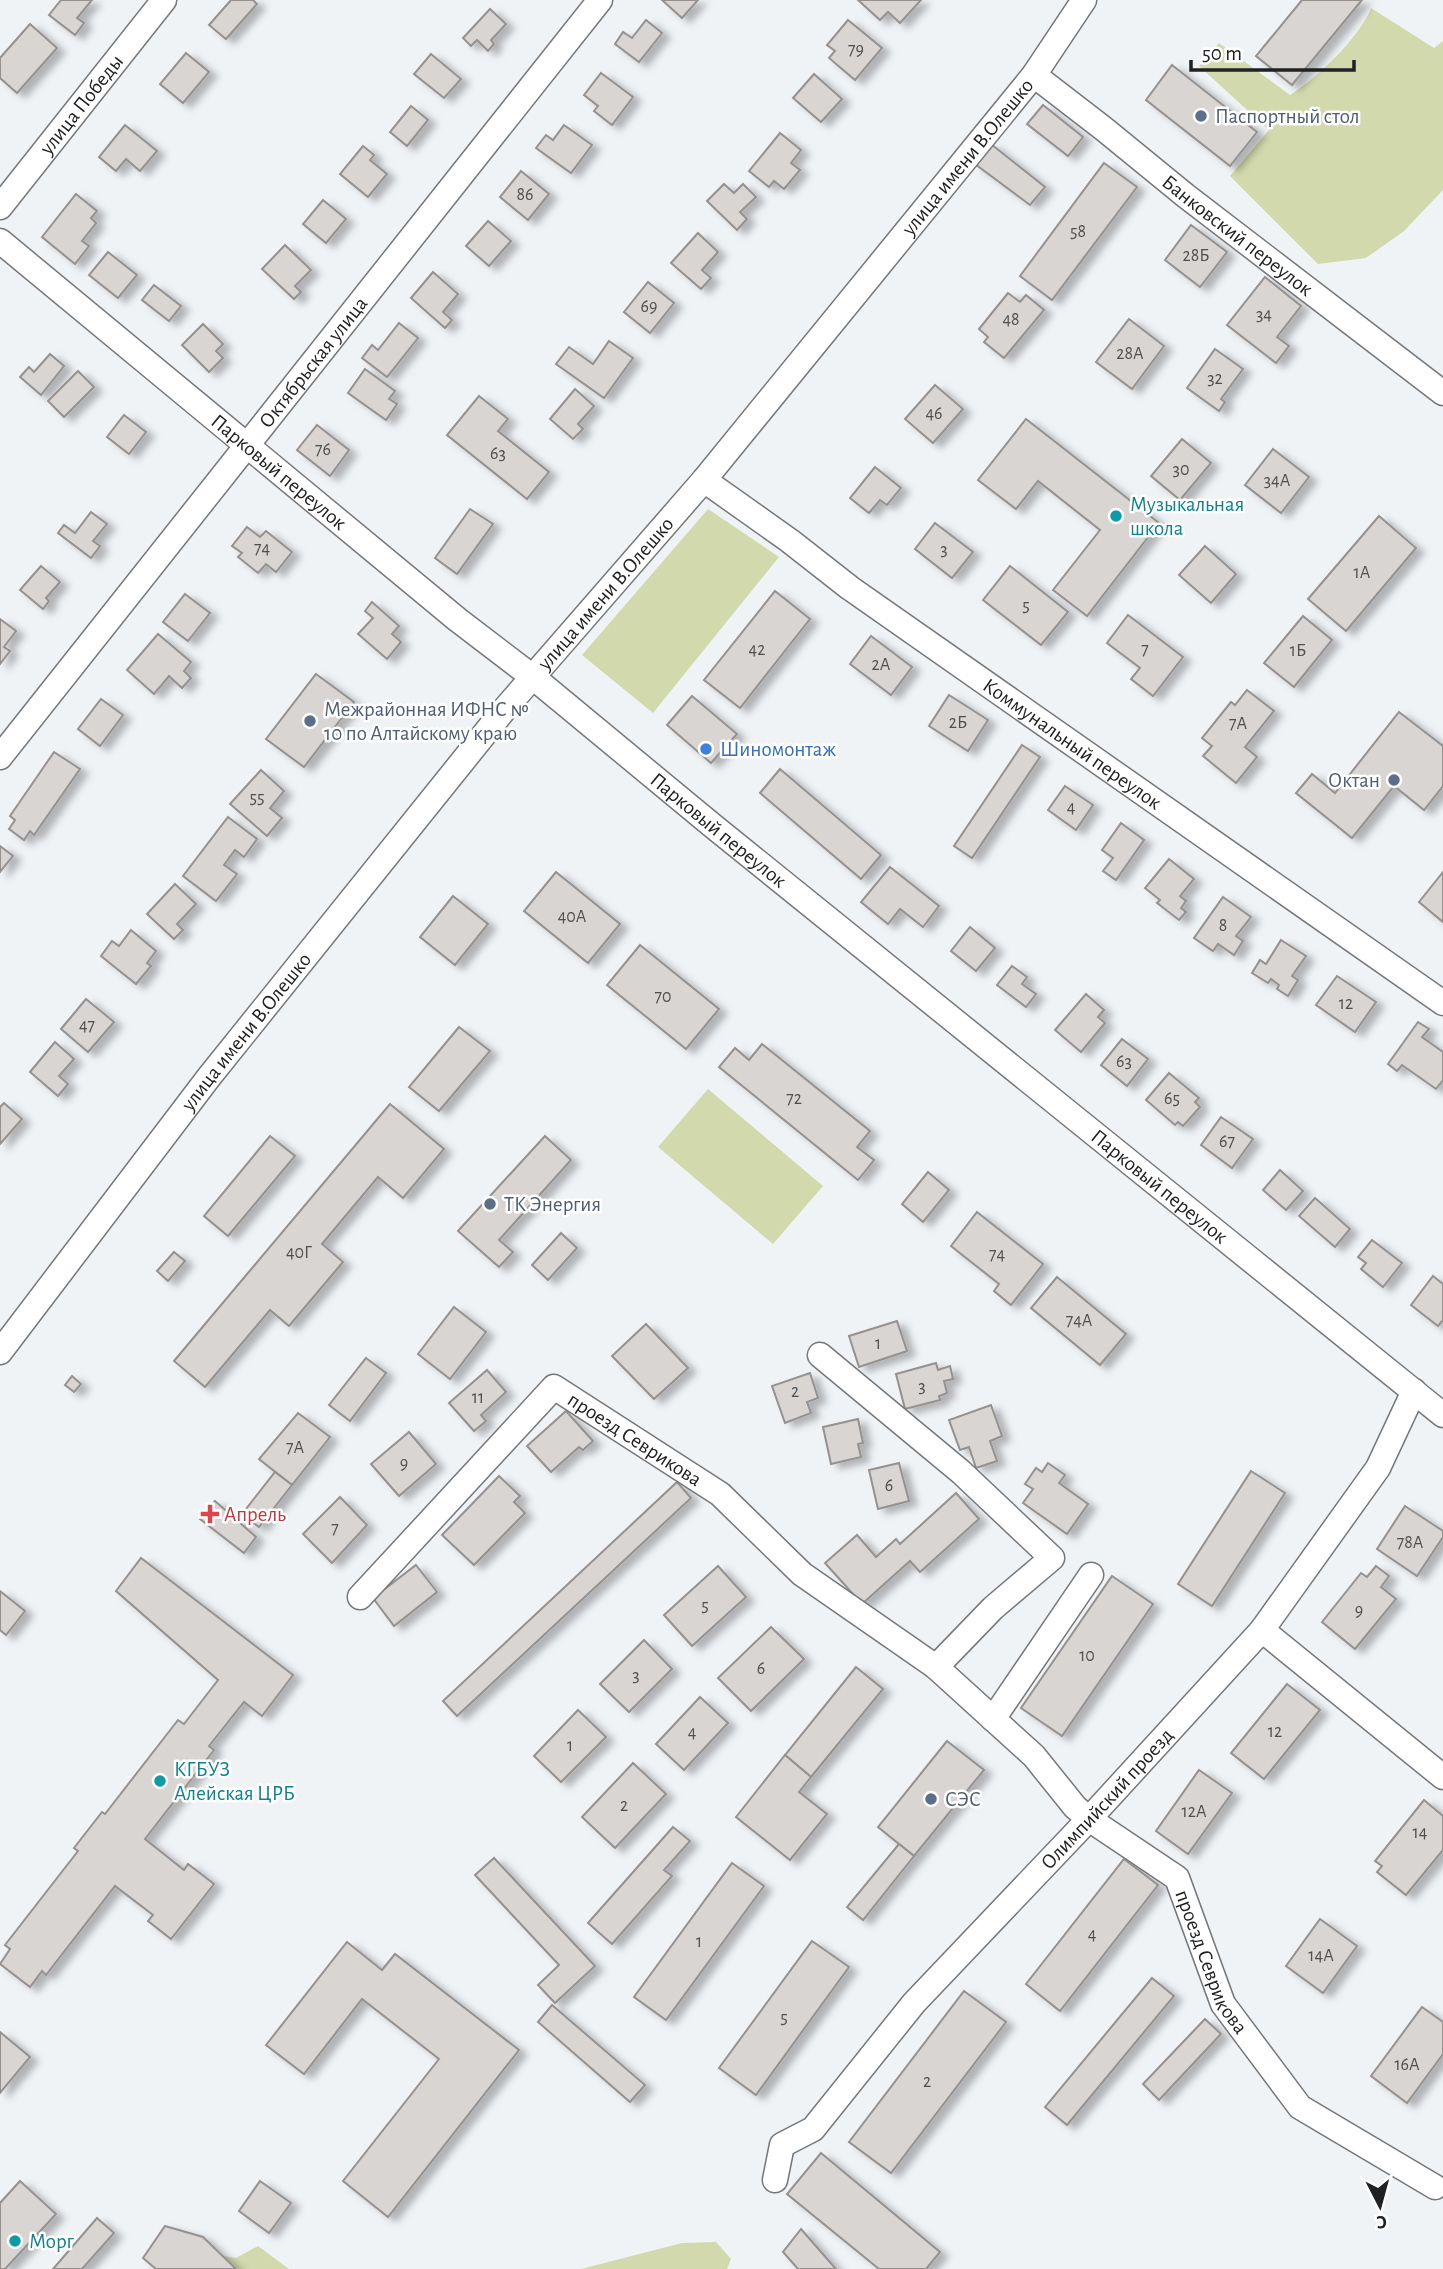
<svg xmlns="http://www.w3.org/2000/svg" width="1443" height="2269" font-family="'Alegreya Sans',sans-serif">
<defs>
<filter id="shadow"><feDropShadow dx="8" dy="4.5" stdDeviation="3.5" flood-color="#0004"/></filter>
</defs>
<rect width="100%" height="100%" fill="#f0f3f6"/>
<g fill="#d2d9ac">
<path d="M1371,8l63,40 9,-7v149l-39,41 -38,27 -48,6 -88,-88 39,-46 -70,-64 20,-23 71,52c25,-15 71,-59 81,-87z"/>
<path d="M708,509l71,48 -126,156 -71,-58z"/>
<path d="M708,1089l115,97 -50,58 -115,-97z"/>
<path d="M716,2242l15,17 -4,10h-146l101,-26z"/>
<path d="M258,2246l31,23h-103l12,-17 38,6z"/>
</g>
<g fill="#d9d5d2" stroke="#95918f" stroke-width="2" filter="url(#shadow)">
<path d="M61,0h31l-15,18 7,5 -9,12 -26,-20z"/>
<path d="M231,0h22l4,4 -31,35 -17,-14z"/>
<path d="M662,0h36l-16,18z"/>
<path d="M858,0h63l-21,23 -12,-11 -8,8z"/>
<path d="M1302,0h60l-70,85 -36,-29z"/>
<path d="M490,9l16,15 -15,16 3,4 -6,7 -11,-11 -6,6 -8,-8z"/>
<path d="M646,20l16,13 -23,29 -24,-18 8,-12 9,6z"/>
<path d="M848,20l34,28 -27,32 -26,-22 6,-7 -8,-6z"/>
<path d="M30,24l27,24 -40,45 -17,-15v-20z"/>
<path d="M186,53l23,19 -26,31 -23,-19z"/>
<path d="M431,54l30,25 -17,19 -30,-24z"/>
<path d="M1172,65l85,67 -27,34 -84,-66z"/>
<path d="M601,73l32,24 -21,28 -18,-14 4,-5 -14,-11z"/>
<path d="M814,74l28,25 -21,23 -28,-24z"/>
<path d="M1043,105l40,32 -15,19 -41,-32z"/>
<path d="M411,106l17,14 -21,26 -17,-14z"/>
<path d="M125,125l32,26 -17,20 -14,-12 -10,12 -17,-14z"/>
<path d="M564,125l28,20 -21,28 -35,-25 10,-13 7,5z"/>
<path d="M780,133l21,17 -10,13 9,7 -16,19 -10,-8 -5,6 -20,-16z"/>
<path d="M991,144l54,43 -15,18 -55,-41z"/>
<path d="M363,146l11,9 -4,5 17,14 -19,23 -28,-23z"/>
<path d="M1104,163l33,24 -85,113 -32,-24z"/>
<path d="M521,171l28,23 -21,26 -28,-23z"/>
<path d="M724,184l10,9 9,-9 13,13 -16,15 7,7 -10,11 -30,-29z"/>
<path d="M76,194l21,17 -6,7 5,5 -14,18 7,5 -14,18 -33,-27z"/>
<path d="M323,200l23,19 -20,24 -23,-19z"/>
<path d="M488,221l23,20 -22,25 -23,-20z"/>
<path d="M1191,225l36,27 -27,35 -35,-27z"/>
<path d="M698,233l20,19 -16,18 9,8 -10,11 -30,-26z"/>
<path d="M285,245l26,25 -16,16 6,6 -7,7 -32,-30z"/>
<path d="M108,252l29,23 -19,23 -29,-23z"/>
<path d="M433,272l25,22 -15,18 9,8 -7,8 -34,-30z"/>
<path d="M1265,277l36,29 -24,31 12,9 -13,17 -49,-38z"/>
<path d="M648,282l26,21 -24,30 -26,-21z"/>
<path d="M154,285l27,21 -12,15 -27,-21z"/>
<path d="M1008,293l12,9 6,-7 18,15 -40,48 -20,-16 4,-5 -9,-8z"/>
<path d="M1129,319l35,27 -32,43 -36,-27z"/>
<path d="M399,323l19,15 -31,39 -25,-19 10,-13 6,5z"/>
<path d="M203,324l20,20 -7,7 7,7 -14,14 -27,-27z"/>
<path d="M609,341l24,17 -29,40 -48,-34 13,-17 24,17z"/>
<path d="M1215,349l28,20 -22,30 4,3 -6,9 -32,-23z"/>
<path d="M50,354l14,12 -23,29 -21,-18 9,-10 5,5z"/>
<path d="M365,369l30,22 -6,8 8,5 -11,16 -38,-27z"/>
<path d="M78,371l16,16 -30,30 -16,-16z"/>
<path d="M935,385l28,24 -30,34 -28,-24z"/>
<path d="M575,389l19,17 -16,18 5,5 -10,10 -23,-20z"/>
<path d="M479,396l29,23 -10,12 51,41 -22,27 -80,-64z"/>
<path d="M124,415l22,17 -17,22 -22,-17z"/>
<path d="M1026,419l133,104 -72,93 -34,-26 47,-60 -62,-49 -22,28 -38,-29z"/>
<path d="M317,425l32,25 -19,26 -33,-26z"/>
<path d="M1182,439l29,24 -31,37 -29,-24z"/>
<path d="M1273,449l36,28 -28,36 -36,-28z"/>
<path d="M875,467l26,21 -14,17 -7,-5 -11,13 -19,-15z"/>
<path d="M470,509l23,15 -36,50 -22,-16z"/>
<path d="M91,512l16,12 -14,17 7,5 -9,12 -33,-25 6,-8 11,8z"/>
<path d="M1379,516l37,32 -70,83 -38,-32z"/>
<path d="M935,523l38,29 -21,26 -37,-29z"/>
<path d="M247,527l13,10 6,-6 26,21 -16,20 -10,-8 -8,9 -20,-16 4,-4 -10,-7z"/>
<path d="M1205,546l31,28 -25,29 -32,-28z"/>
<path d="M41,566l19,16 -14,16 3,3 -6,8 -23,-19z"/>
<path d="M1010,566l58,46 -27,33 -58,-45z"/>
<path d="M775,591l35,28 -70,89 -36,-28z"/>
<path d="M185,594l25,19 -22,28 -25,-19z"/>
<path d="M372,602l27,24 -7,8 9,8 -14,17 -29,-25 15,-16 -8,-7z"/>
<path d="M1128,615l55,42 -30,39 -22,-17 9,-11 -33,-25z"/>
<path d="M1303,616l29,24 -38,47 -30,-24z"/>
<path d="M0,619l16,12 -12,16 6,4 -10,13z"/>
<path d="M158,634l33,28 -7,9 7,7 -9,10 -13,-12 -15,18 -27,-24z"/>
<path d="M871,636l41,31 -21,28 -41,-31z"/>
<path d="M316,674l38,28 -50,65 -38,-28z"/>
<path d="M1247,690l27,21 -29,36 12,10 -21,26 -33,-27 9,-10 -10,-8 29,-36 4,3z"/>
<path d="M949,695l39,25 -20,31 -39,-25z"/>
<path d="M692,696l45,38 -26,29 -44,-38z"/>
<path d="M101,699l22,16 -23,31 -22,-17z"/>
<path d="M1399,712l44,34v40l-19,24 -30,-24 -42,52 -56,-45 16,-19 23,19z"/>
<path d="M1022,745l18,12 -68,101 -18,-12z"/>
<path d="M54,752l26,17 -46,66 -4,-4 -6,9 -15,-11 6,-9 -5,-4z"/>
<path d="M780,769l101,86 -20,24 -101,-86z"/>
<path d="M261,770l23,21 -14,17 12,10 -15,18 -37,-32z"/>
<path d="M1065,786l28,19 -17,25 -28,-20z"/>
<path d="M228,817l29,22 -13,18 -9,-7 -11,15 13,9 -21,27 -33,-25z"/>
<path d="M1121,823l23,17 -28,40 -13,-9 10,-13 -11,-8z"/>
<path d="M0,846l13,10 -13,16z"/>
<path d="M1169,859l25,20 -14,17 6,5 -5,7 5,4 -7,8 -22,-17 3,-3 -15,-12z"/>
<path d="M890,867l49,39 -16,21 -23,-18 -12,15 -27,-22z"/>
<path d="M556,872l64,52 -32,39 -64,-52z"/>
<path d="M1443,872v50l-24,-20z"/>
<path d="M175,884l21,20 -19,20 6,6 -9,9 -27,-25z"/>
<path d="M453,896l35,28 -33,41 -35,-28z"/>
<path d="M1223,897l28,20 -15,19 7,5 -9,14 -16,-11 -5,7 -19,-13z"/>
<path d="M970,927l25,21 -19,23 -25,-20z"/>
<path d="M131,930l25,21 -9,12 4,3 -15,18 -35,-28 11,-15 7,5z"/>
<path d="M1281,940l25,16 -14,20 6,4 -10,16 -11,-7 2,-4 -8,-6 -3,4 -16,-10 8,-13 6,4z"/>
<path d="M640,945l79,64 -33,40 -79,-64z"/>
<path d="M1012,966l15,11 -5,7 14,10 -10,13 -29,-22z"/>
<path d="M1337,976l39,26 -21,30 -39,-27z"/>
<path d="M1086,994l18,16 -6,7 7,6 -24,29 -26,-22z"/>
<path d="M86,999l28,23 -26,30 -27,-23z"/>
<path d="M1418,1022l11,7 -7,8 21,15v28l-7,9 -34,-24 -5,6 -9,-7z"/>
<path d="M459,1027l31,24 -51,60 -30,-24z"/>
<path d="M1122,1039l26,20 -21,27 -26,-21z"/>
<path d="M55,1042l19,17 -15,17 9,8 -10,12 -28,-24z"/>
<path d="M762,1044l108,87 -13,16 17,13 -16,20 -139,-113 16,-19 14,12z"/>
<path d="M1169,1073l30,25 -4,4 5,5 -17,19 -5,-4 -3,3 -29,-25z"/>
<path d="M4,1103l18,16 -22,25v-37z"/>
<path d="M390,1104l54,45 -41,49 -25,-21 -56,67 21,18 -54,64 -19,-16 -65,77 -31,-26z"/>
<path d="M1221,1117l32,22 -21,29 -31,-23z"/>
<path d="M270,1136l25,20 -67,80 -24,-20z"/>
<path d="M545,1136l26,24 -72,80 14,12 -14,15 -41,-36z"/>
<path d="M1280,1170l23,21 -17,19 -23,-20z"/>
<path d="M928,1172l21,18 -26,32 -21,-18z"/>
<path d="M1315,1198l35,31 -15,18 -36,-31z"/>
<path d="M977,1212l66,52 -32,41 -17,-14 5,-7 -48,-38z"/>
<path d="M561,1233l16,15 -29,32 -16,-15z"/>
<path d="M1372,1240l30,23 -19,24 -22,-18 5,-6 -8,-6z"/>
<path d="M174,1252l11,9 -17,20 -11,-10z"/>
<path d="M1433,1276l10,8v36l-5,6 -27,-21z"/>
<path d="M1057,1277l69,57 -26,31 -69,-57z"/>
<path d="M454,1307l32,25 -36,47 -32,-25z"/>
<path d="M897,1321l10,30 -48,16 -10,-31z"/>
<path d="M646,1324l42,44 -34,31 -42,-43z"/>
<path d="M366,1358l20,15 -36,48 -21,-16z"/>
<path d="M936,1363l2,7 12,-4 3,13 -9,2 3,12 -8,3 1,4 -35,9 -9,-35z"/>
<path d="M487,1370l19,22 -25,23 5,6 -12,10 -25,-28z"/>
<path d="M810,1373l8,25 -11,4 4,11 -26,10 -13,-37z"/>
<path d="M72,1376l9,8 -7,8 -9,-7z"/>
<path d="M991,1405l11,31 -12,5 7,20 -21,7 -7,-21 -9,3 -11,-30z"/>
<path d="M566,1411l27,30 -10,9 -4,-3 -28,25 -24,-26z"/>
<path d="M298,1413l32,24 -38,48 -33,-26z"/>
<path d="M858,1419l5,24 -5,1 3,13 -30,7 -8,-37z"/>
<path d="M409,1432l27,32 -37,32 -28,-32z"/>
<path d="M899,1463l10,38 -31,8 -9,-39z"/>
<path d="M1048,1463l17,12 -6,8 29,21 -21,30 -44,-31 10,-14 -8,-5 11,-16 6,4z"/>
<path d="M1251,1471l34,22 -73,113 -34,-22z"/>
<path d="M275,1472l17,13 -33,42 -17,-13z"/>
<path d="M499,1476l21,20 -6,6 11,11 -51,52 -32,-30z"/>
<path d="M677,1482l14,16 -234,218 -14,-15z"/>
<path d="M956,1493l23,26 -59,53 -10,-11 -48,43 -37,-41 32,-28 19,22 20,-18 4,5z"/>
<path d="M340,1497l27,28 -35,38 -29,-29z"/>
<path d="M215,1501l41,36 -12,16 -44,-34z"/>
<path d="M1405,1506l38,25v6l-26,39 -40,-27z"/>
<path d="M141,1558l152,117 -31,41 -18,-14 -35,44 5,4 -69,89 39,31 4,-6 26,20 -43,55 -23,-18 5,-6 -38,-29 -69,89 -4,-4 -12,16 -30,-23 10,-15 -5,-4 73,-94 -4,-3 28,-36 3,2 73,-94 6,4 34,-44 -102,-89z"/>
<path d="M416,1565l21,27 -43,34 -21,-28z"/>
<path d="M718,1566l28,31 -54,49 -28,-31z"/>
<path d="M1376,1566l13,10 -8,11 15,12 -41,50 -33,-27 39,-49 6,4z"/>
<path d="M1112,1576l41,28 -91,132 -41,-28z"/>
<path d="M0,1591l25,20 -19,24 -6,-5z"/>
<path d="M771,1627l33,32 -53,52 -33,-33z"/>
<path d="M644,1640l28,29 -43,43 -29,-28z"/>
<path d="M856,1667l27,22 -72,88 -26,-22z"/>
<path d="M1287,1684l33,26 -56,69 -33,-26z"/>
<path d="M700,1697l28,26 -44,47 -28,-26z"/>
<path d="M578,1710l28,27 -45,45 -27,-26z"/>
<path d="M947,1741l37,29 -70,86 -36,-29z"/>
<path d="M785,1755l26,22 -12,15 28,22 -37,46 -54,-43z"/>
<path d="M633,1763l33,31 -51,54 -33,-31z"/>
<path d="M1199,1770l33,23 -44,61 -32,-23z"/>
<path d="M1424,1800l19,16v34l-37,45 -29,-23 5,-6 -7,-5z"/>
<path d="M673,1827l17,14 -26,29 8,6 -60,68 -24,-21z"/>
<path d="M899,1844l15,12 -51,64 -16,-13z"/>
<path d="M494,1858l101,108 -40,37 -17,-18 21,-20 -84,-90z"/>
<path d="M1124,1859l34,26 -98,126 -34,-27z"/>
<path d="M732,1863l32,23 -98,134 -32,-23z"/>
<path d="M1320,1919l37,27 -34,47 -37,-27z"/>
<path d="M812,1941l37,26 -93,128 -37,-27z"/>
<path d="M347,1942l35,28 13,-16 124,96 -131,167 -45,-36 96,-122 -77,-60 -58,75 -38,-29z"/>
<path d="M1152,1978l22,18 -107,129 -22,-18z"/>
<path d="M964,1991l42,31 -115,151 -42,-31z"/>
<path d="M552,2005l93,80 -15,17 -92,-80z"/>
<path d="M1422,2007l21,15v32l-36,49 -36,-27z"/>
<path d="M1205,2019l16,15 -62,66 -16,-16z"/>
<path d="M0,2032l30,25 -30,36z"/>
<path d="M821,2153l119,99 -14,17h-47l-92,-75z"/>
<path d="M20,2181l36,33 -51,55h-5v-66z"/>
<path d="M260,2181l31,22 -22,30 -30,-22z"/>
<path d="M97,2218l17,15 -32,36h-29z"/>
<path d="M165,2226l38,11 33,32h-80l-13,-11z"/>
<path d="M801,2229l35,40h-38l-15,-17z"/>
</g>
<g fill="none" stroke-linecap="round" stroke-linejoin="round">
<g stroke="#75777b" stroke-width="27">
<g id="minor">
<path id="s1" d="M1034,75l70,54 82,67 257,197"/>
<path id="s2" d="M0,207l164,-207"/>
<path id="s3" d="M0,241l458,379 76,58 179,148 730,589"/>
<path id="s4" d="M704,480l86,61 60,47 593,415"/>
<path id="s5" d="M0,757l600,-757"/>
<path id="s6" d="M0,1352l209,-275 294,-366 201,-231 330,-405 50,-75"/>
<path d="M820,1355l141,117 91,86 -59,50 -57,59"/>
<path id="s7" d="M360,1597l194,-210 166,107 82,80 134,93 98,89 41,51 14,12 88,59 46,126 77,103 135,80"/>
<path d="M1262,1630l181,147"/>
<path d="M993,1719l98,-144"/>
<path id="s8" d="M775,2180l7,-35 31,-16 101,-126 175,-184 173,-189 116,-162 36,-77"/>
</g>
</g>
<use href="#minor" stroke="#fff" stroke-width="24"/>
</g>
<g fill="#5c6f8a" stroke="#fff" stroke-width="2.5">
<circle cx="1201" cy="116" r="7"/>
<circle cx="310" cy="721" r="7"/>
<circle cx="1394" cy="780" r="7"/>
<circle cx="490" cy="1204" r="7"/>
<circle cx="931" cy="1799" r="7"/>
</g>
<g fill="#0f9aa8" stroke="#fff" stroke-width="2.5">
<circle cx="1116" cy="516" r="7"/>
<circle cx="160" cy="1781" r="7"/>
<circle cx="15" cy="2241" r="7"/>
</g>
<circle fill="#3f7fe0" stroke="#fff" stroke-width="2.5" cx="706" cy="749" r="7"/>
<path fill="#e0444e" stroke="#fff" stroke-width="2.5" d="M206.5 1503.5h7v7h7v7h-7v7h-7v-7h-7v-7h7z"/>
<g text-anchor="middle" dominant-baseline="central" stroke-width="5" stroke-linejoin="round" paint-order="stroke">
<g font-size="18" fill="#4e4e4e">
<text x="856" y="50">79</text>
<text x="525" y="195">86</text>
<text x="1078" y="232">58</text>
<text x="1196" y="256">28Б</text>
<text x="649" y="307">69</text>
<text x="1264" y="315">34</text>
<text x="1011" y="320">48</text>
<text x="1130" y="354">28А</text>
<text x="1215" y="379">32</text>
<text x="934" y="414">46</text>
<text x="323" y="450">76</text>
<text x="498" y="454">63</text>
<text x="1181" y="470">30</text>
<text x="1277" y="481">34А</text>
<text x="262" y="549">74</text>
<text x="944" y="550">3</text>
<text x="1362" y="573">1А</text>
<text x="1026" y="606">5</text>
<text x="757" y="650">42</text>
<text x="1145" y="650">7</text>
<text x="1298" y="651">1Б</text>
<text x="881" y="665">2А</text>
<text x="958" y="723">2Б</text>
<text x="1238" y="724">7А</text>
<text x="257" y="798">55</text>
<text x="1071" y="808">4</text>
<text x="572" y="917">40А</text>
<text x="1223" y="926">8</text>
<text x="663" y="997">70</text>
<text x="1346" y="1004">12</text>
<text x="87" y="1026">47</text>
<text x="1124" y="1062">63</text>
<text x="794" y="1099">72</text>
<text x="1172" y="1099">65</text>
<text x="1227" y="1142">67</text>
<text x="299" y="1253">40Г</text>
<text x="997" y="1255">74</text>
<text x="1079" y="1321">74А</text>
<text x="878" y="1344">1</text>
<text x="922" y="1387">3</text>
<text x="795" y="1392">2</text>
<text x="478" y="1398">11</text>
<text x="295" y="1448">7А</text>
<text x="404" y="1464">9</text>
<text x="889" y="1486">6</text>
<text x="335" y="1529">7</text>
<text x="1410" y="1543">78А</text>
<text x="705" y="1606">5</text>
<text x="1359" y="1611">9</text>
<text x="1087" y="1656">10</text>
<text x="761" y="1669">6</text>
<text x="636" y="1676">3</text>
<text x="1275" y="1732">12</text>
<text x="692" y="1733">4</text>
<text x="570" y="1746">1</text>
<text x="624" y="1806">2</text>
<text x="1194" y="1812">12А</text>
<text x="1420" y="1833">14</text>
<text x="1092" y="1935">4</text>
<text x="699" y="1942">1</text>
<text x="1321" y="1956">14А</text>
<text x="784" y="2018">5</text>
<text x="1407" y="2065">16А</text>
<text x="927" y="2082">2</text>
</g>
<g font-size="21" fill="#202122" stroke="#fff">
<text stroke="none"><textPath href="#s2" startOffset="131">улица Победы</textPath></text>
<text stroke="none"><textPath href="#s6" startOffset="1538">улица имени В.Олешко</textPath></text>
<text stroke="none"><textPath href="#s1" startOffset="259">Банковский переулок</textPath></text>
<text stroke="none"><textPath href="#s5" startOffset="504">Октябрьская улица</textPath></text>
<text stroke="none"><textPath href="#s3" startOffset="362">Парковый переулок</textPath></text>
<text stroke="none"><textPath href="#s6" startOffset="971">улица имени В.Олешко</textPath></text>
<text stroke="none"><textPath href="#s4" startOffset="453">Коммунальный переулок</textPath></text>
<text stroke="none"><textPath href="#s3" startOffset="929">Парковый переулок</textPath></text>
<text stroke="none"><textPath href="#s6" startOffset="404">улица имени В.Олешко</textPath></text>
<text stroke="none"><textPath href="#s3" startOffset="1496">Парковый переулок</textPath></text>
<text stroke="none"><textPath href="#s7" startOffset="382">проезд Севрикова</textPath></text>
<text stroke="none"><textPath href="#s8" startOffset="513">Олимпийский проезд</textPath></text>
<text stroke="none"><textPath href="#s7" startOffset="1174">проезд Севрикова</textPath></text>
</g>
<g font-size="21" fill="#4e5e75" stroke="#fff" text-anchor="start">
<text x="1215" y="116">Паспортный стол</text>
<text x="324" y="709">Межрайонная ИФНС №<tspan x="324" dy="24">10 по Алтайскому краю</tspan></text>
<text x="1380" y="780" text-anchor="end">Октан</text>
<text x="504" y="1204">ТК Энергия</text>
<text x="945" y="1799">СЭС</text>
</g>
<g font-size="21" fill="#0d838f" stroke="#fff" text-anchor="start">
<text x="1130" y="504">Музыкальная<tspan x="1130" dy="24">школа</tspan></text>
<text x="174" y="1769">КГБУЗ<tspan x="174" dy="24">Алейская ЦРБ</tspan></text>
<text x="29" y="2241">Морг</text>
</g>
<g font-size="21" fill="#366cbe" stroke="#fff" text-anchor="start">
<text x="720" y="749">Шиномонтаж</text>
</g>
<g font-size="21" fill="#be3a42" stroke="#fff" text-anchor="start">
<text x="224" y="1514">Апрель</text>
</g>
</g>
<g transform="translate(1380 2206) rotate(174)" stroke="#ffffff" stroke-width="5" paint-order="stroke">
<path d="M0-5L12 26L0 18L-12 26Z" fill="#202122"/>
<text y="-10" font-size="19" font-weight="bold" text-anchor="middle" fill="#202122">С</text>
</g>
<path d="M1191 60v10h163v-10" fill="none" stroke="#202122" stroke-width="3.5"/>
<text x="1202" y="60" font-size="21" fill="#202122" stroke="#ffffff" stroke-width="5" paint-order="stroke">50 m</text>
</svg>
